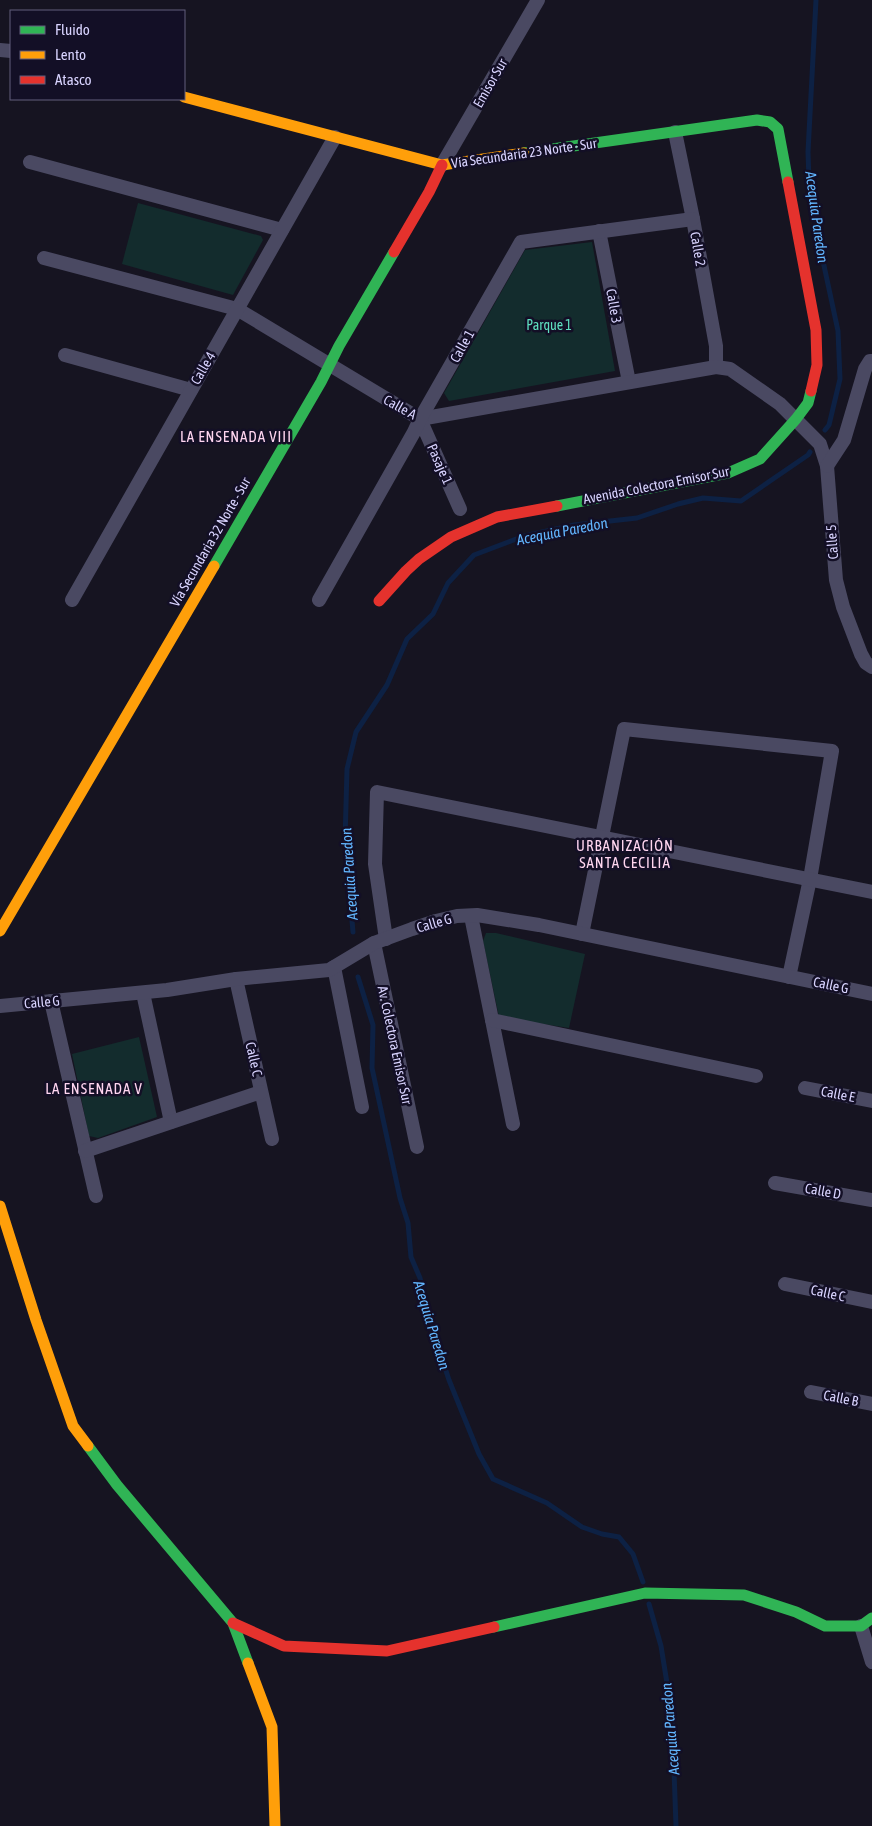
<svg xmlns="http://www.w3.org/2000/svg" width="872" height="1826" font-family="'Asap Condensed',sans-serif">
<rect width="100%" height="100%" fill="#161421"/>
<g fill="#132c2d">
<path d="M138,203l123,33 2,4 -30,55 -111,-31z"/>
<path d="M592,242l23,129 -166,30 -5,-8 81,-143z"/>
<path d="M486,933h10l89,21 -16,74 -70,-11 -16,-76z"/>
<path d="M139,1037l18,80 -59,21 -9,-2 -17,-82z"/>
</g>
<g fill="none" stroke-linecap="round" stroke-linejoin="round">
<g stroke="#0d2144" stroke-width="5">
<path d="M816,0l-8,152 1,29 14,80 15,70 2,48 -11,46 -4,5"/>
<path d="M353,932l-8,-91 2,-72 9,-37 31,-47 20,-46 26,-25 15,-31 26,-28 50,-19 50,-11 63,-7 41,-14 25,-6 38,3 67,-46 2,-3"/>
<path d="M358,977l15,48 -1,43 28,130 8,25 3,34 9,21 11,47 18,55 30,74 14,25 54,24 35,24 20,7 17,3 14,17 10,28"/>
<path d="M649,1604l12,42 11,68 4,112"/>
</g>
<g stroke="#4a4962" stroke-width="14">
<path d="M0,50l11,1"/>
<path d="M675,132l18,87 23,127v21"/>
<path d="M30,162l252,68"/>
<path d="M442,165l96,-165"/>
<path d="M599,231l30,151"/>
<path d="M44,258l193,51 183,110 296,-52 14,2 50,35 40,40 7,22 9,114 7,27 18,47 5,9 6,4"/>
<path d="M65,355l126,35"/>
<path d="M420,419l40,90"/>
<path d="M827,466l17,-26 21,-71 5,-8h2"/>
<path d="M72,600l263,-463"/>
<path d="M319,600l95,-168 6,-13 101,-177 172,-23"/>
<path d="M471,916l42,208"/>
<path d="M582,934l42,-205 208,22 -22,128 -21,98"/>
<path d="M386,939l-11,-75 2,-72 495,100"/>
<path d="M374,943l43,204"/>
<path d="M334,967l28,140"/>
<path d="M236,979l36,160"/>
<path d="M143,993l28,129"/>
<path d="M51,1001l45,195"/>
<path d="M0,1006l167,-16 69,-11 93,-9 45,-27 38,-14 24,-8 21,-5 20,-1 62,10 333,69"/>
<path d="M492,1020l264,56"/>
<path d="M805,1088l67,13"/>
<path d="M85,1151l176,-59"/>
<path d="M775,1183l97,17"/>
<path d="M785,1284l87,18"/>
<path d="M811,1392l61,12"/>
<path d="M861,1626l11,36"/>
</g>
<g stroke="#30b455" stroke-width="11">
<path d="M524,153l233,-33 13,2 8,7 10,53"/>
<path d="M557,506l171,-33 32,-14 36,-40 12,-16 3,-12"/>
<path d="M214,566l107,-184 18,-36 55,-94"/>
<path d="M88,1446l29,39 116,138 15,40"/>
<path d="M494,1627l151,-34 99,2 52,17 29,14h36l11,-8"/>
</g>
<g stroke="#ff9f0a" stroke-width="11">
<path d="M184,97l258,68 82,-12"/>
<path d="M0,931l214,-365"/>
<path d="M0,1206l36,114 37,106 15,20"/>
<path d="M248,1663l24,64 3,99"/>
</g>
<g stroke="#e5322d" stroke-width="11">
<path d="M788,182l28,148 1,35 -6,26"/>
<path d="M394,252l35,-60 13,-27"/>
<path d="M379,601l27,-30 13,-12 32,-22 46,-20 60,-11"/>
<path d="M233,1623l51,23 103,5 107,-24"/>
</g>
</g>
<g text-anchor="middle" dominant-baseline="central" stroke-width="5" stroke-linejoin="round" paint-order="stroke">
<g font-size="14" fill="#d9d4ff" stroke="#130f26">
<text transform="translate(490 83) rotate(-60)">Emisor Sur</text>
<text transform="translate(524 153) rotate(-8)">Vía Secundaria 23 Norte - Sur</text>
<text transform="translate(698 249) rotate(80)">Calle 2</text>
<text transform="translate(614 306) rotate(80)">Calle 3</text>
<text transform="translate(462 346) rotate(-61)">Calle 1</text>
<text transform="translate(203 368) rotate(-60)">Calle 4</text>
<text transform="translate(400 407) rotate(29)">Calle A</text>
<text transform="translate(440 464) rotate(66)">Pasaje 1</text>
<text transform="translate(656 485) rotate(-11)">Avenida Colectora Emisor Sur</text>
<text transform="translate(210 542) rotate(-60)">Vía Secundaria 32 Norte - Sur</text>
<text transform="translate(832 542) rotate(-94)">Calle 5</text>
<text transform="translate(434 923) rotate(-16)">Calle G</text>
<text transform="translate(831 985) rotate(12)">Calle G</text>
<text transform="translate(42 1002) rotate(-5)">Calle G</text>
<text transform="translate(395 1045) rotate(78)">Av. Colectora Emisor Sur</text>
<text transform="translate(254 1059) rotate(77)">Calle C</text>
<text transform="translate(838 1094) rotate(11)">Calle E</text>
<text transform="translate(823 1191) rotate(10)">Calle D</text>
<text transform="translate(828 1293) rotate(12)">Calle C</text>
<text transform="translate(841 1398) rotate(11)">Calle B</text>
</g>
<g font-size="14" fill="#5fe0c0" stroke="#130f26">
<text x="549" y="325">Parque 1</text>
</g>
<g font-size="15" font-style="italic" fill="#62b6ff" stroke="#130f26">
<text transform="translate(817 217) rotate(82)">Acequia Paredon</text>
<text transform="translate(562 531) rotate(-11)">Acequia Paredon</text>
<text transform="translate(349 874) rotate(-94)">Acequia Paredon</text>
<text transform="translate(432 1325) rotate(73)">Acequia Paredon</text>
<text transform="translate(670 1729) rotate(-95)">Acequia Paredon</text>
</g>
<g font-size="15" letter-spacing="1" fill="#ffd6f0" stroke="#130f26">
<text x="236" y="436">LA ENSENADA VIII</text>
<text x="625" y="845">URBANIZACIÓN<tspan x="625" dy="17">SANTA CECILIA</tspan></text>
<text x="94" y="1088">LA ENSENADA V</text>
</g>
</g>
<rect x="10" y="10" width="175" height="90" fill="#130f26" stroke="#625e7d"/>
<rect x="20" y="26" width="25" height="8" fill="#30b455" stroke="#625e7d"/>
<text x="55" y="35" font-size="15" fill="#d9d4ff">Fluido</text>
<rect x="20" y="51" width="25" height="8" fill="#ff9f0a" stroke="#625e7d"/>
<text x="55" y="60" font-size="15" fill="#d9d4ff">Lento</text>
<rect x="20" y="76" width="25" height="8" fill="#e5322d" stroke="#625e7d"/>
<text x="55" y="85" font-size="15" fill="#d9d4ff">Atasco</text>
</svg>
